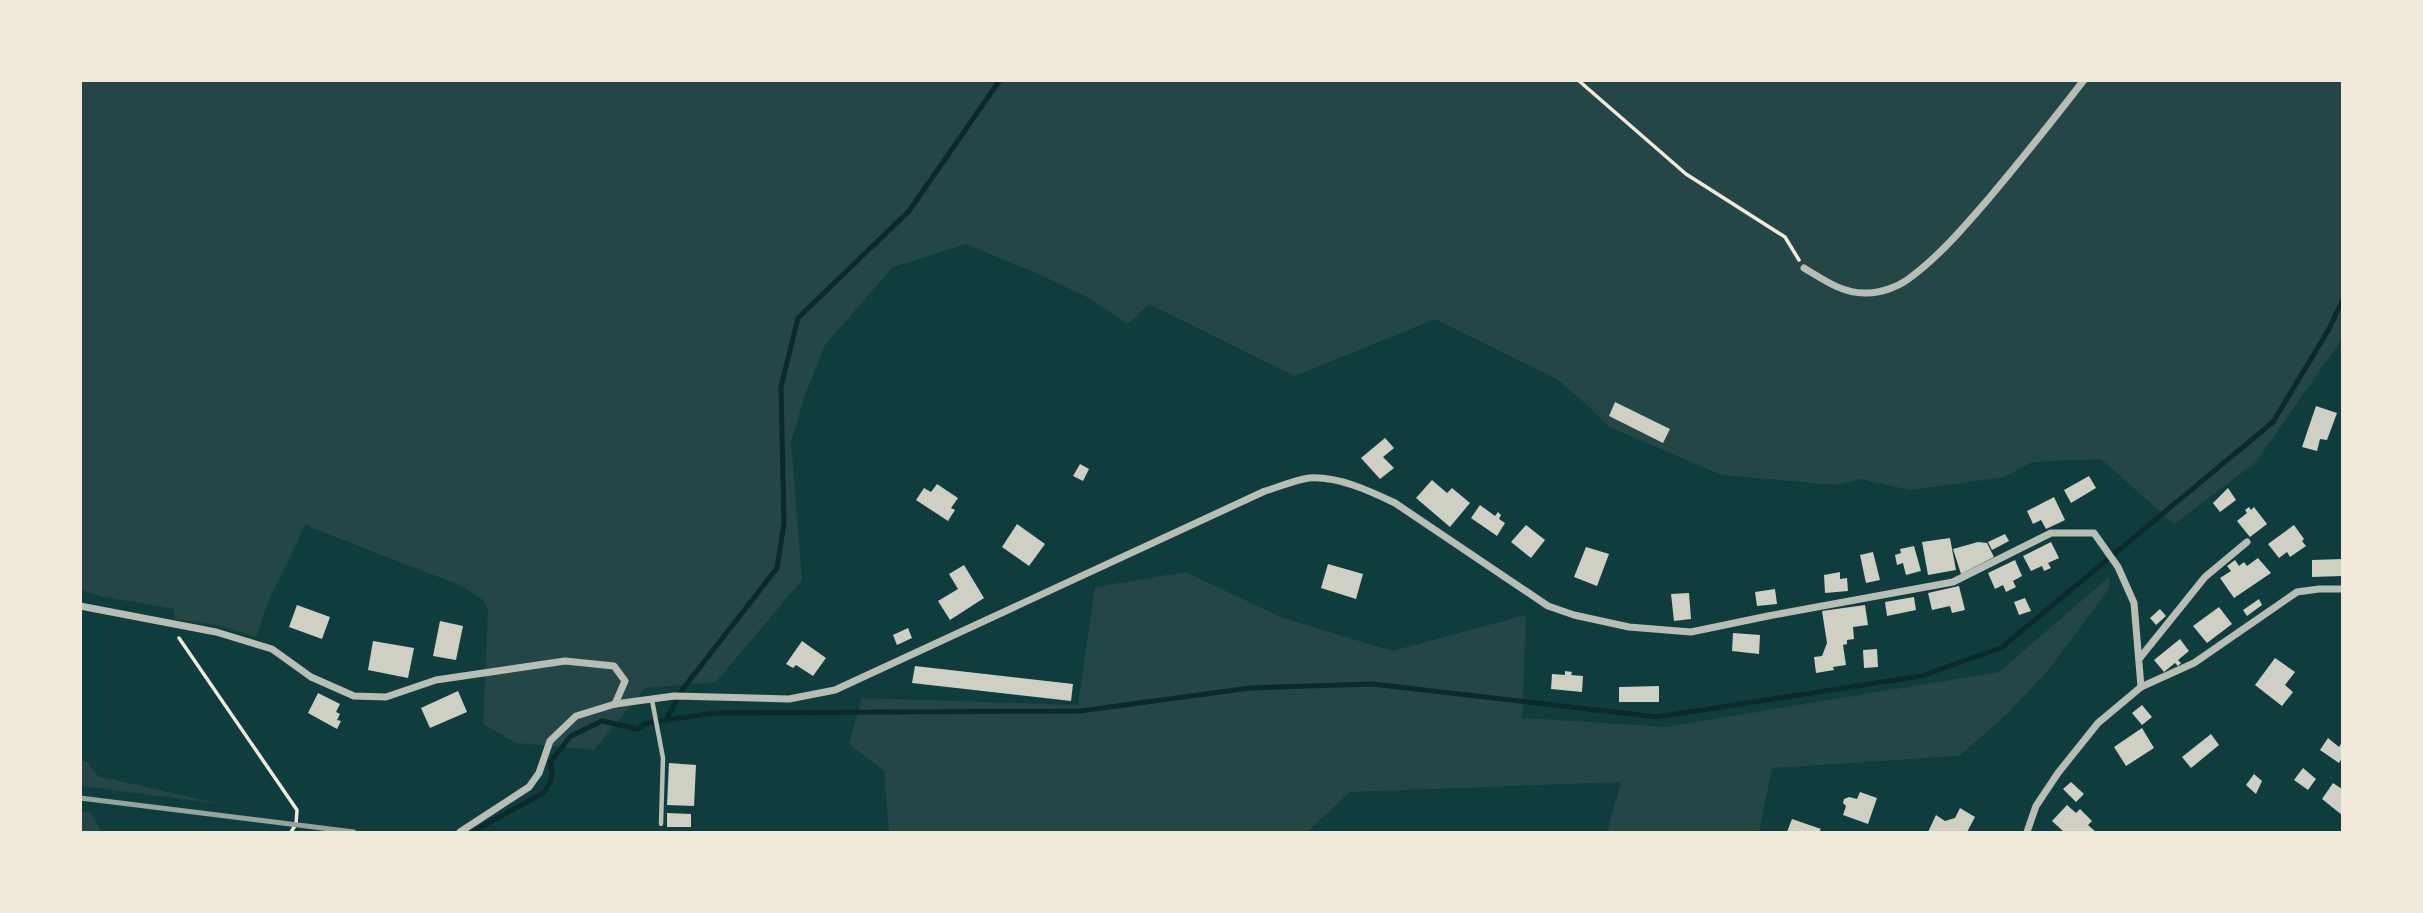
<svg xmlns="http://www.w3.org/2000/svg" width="2423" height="913" font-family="Rubik,sans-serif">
<rect width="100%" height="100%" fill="#0f3d3e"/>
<g fill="#244646">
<path d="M81,81h2261v258l-86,123 -82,62 -73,-65 -69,3 -27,15 -95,13 -49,-11 -25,6 -114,-10 -113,-48 -22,-22 -30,-26 -122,-60 -140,57 -146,-72 -21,20 -41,-27 -53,-25 -68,-28 -73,23 -68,78 -20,50 -14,47 11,138 -86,102 -71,6 -51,62 -78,-7 -33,-19 5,-115 -5,-9 -21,-14 -150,-58 -6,-4 -36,73 -14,40 -39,-12 -42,-6 -1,-10 -76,-13 -17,-6z"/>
<path d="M1185,572l98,46 109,33 134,-36 -4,103 145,9 332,-55 110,-95 1,10 -59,80 -45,48 -47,41 -187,12 -13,64h-152l14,-50 -271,10 -43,40h-418l-5,-61 -35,-27 13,-46 216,7 17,-118z"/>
<path d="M81,760l6,2 11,14 122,28 -139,-18z"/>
<path d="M80,811l10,1 12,20h-21z"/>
</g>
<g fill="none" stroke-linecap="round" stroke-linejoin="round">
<g stroke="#0a2a2b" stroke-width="5">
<path d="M666,720l16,-30 95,-122 7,-45 -3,-136 17,-69 111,-107 91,-131"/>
<path d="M472,832l71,-39c9,-10 11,-19 7,-31l21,-26 31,-15 35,8 10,-6 67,-10 366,-2 170,-23 122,-4 285,33 264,-41 80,-28 272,-226 56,-93 13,-28"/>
</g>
</g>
<g fill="#cfcfc3">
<path d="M1615,402l55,27 -7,14 -54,-27z"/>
<path d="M2316,406l21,7 -10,27 -7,-1 -3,12 -15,-4z"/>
<path d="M1385,438l9,10 -11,9 11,11 -14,11 -19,-21z"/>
<path d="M1080,464l9,5 -6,12 -10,-5z"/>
<path d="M2089,476l7,12 -25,15 -7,-13z"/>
<path d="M1432,480l15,13 5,-5 18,15 -20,24 -34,-29z"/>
<path d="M937,484l21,14 -7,10 4,2 -7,11 -32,-21 8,-12 7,4z"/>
<path d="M2228,488l8,12 -16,12 -7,-9z"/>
<path d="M2054,497l11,23 -19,9 -5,-9 -8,4 -6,-13z"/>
<path d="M1480,505l15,11 3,-4 3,3 -2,4 6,4 -8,13 -26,-18z"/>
<path d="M2249,507l2,3 3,-3 13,17 -17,13 -13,-16 10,-8 -2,-3z"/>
<path d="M1017,524l28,20 -16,22 -27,-19z"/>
<path d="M1526,525l19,15 -14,18 -20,-16z"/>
<path d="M2294,525l10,14 -2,2 4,5 -16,11 -3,-5 -8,6 -11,-14z"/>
<path d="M2005,534l4,7 -17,9 -4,-8z"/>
<path d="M1950,538l6,32 -28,5 -6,-33z"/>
<path d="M1978,542l9,1 7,14 -33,17 -8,-25z"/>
<path d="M2051,542l8,16 -11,5 3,5 -7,3 -2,-5 -11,5 -8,-15z"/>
<path d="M1914,546l7,25 -15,4 -3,-12 -6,2 -2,-10 6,-2 -1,-4z"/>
<path d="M1586,547l23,7 -12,32 -23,-9z"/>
<path d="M1873,552l7,28 -14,3 -6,-28z"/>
<path d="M2258,558l13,15 -37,25 -14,-20 11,-7 -4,-5 8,-6 4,6 5,-4 3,4z"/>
<path d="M2342,559v17l-30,1v-17z"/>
<path d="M2015,560l7,16 -9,5 3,6 -10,5 -3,-7 -8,4 -7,-16z"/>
<path d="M1328,564l35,10 -7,25 -35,-11z"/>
<path d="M964,565l20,33 -34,22 -12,-19 20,-12 -9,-15z"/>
<path d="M1840,572v7l7,-1 1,13 -23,2 -1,-18z"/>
<path d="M1959,586l6,24 -13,3 -2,-7 -18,4 -4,-17z"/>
<path d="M1775,589l2,15 -20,2 -2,-14z"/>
<path d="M1689,593l2,26 -17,2 -3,-27z"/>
<path d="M1914,597l2,13 -29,6 -2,-14z"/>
<path d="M2025,598l6,13 -12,4 -5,-13z"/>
<path d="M2259,599l3,6 -15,11 -4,-6z"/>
<path d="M297,605l33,12 -8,22 -33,-12z"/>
<path d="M1865,605l3,20 -15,2 1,12 -7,1v4l-4,1 3,20 -13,2 1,3 -18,3 -2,-16 8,-1 5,-13 -5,-32z"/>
<path d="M2219,607l13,17 -25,19 -14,-17z"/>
<path d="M2160,609l6,7 -10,9 -6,-7z"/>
<path d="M440,621l23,5 -7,34 -23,-4z"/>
<path d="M908,628l4,10 -15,7 -4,-10z"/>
<path d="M1733,633l27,2 -1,19 -27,-3z"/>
<path d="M2180,639l9,12 -11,9 3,3 -3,3 -3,-3 -11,9 -10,-12z"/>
<path d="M373,641l41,7 -6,30 -40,-8z"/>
<path d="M802,641l24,17 -13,18 -17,-11 -3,3 -7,-4z"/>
<path d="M1877,649l1,18 -14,1 -1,-18z"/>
<path d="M2275,658l20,14 -10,13 8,7 -11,14 -27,-21z"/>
<path d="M915,666l158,18 -2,17 -159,-18z"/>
<path d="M1565,671l7,1 -1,3 12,1 -1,16 -31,-3 1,-15 13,1z"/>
<path d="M1659,686v16h-40v-15z"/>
<path d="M458,691l9,21 -37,16 -9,-20z"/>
<path d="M318,693l22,11 -4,8 4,2 -3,6 4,1 -4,8 -29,-16z"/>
<path d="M2142,705l10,12 -10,8 -10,-12z"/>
<path d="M2142,728l12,20 -28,18 -12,-19z"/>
<path d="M2211,734l8,11 -28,23 -9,-11z"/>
<path d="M2328,738l11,9 3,-5v16l-3,5 -19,-13z"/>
<path d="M669,763l27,2 -2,41 -27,-1z"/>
<path d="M2303,768l13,11 -8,11 -14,-10z"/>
<path d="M2254,774l8,7 -6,13 -10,-9z"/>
<path d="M2071,782l13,12 -8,8 -13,-13z"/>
<path d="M2333,783l9,6v26l-20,-16z"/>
<path d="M1860,792l17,6 -9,26 -25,-9 3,-9 -3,-3 1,-4 5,-2 8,2z"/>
<path d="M2067,805l9,8 4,-4 12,12 -4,4 8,7h-32l-12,-11z"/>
<path d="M1960,808l15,9 -8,15h-39l8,-17 9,6 10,-3z"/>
<path d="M667,813l24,1v13h-24z"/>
<path d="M1792,819l29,10 -2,3h-32z"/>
</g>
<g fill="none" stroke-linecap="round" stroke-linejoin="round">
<g stroke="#f1e9da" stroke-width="3.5">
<path d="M1578,80l108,94 99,63 14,23"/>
<path d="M179,638l118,172 -1,14 -5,8"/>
</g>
<path stroke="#b8beb3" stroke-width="4.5" d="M652,700l11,58 -2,66"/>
<g stroke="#b8beb3" stroke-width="7">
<path d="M1804,268c20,12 39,26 63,25 14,0 30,-6 40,-13 32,-23 58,-54 83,-83 32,-38 63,-77 94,-117"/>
<path d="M80,606l136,26 56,17 39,28 43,19 32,1 50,-17 129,-19 49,5 11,15 -10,23"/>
<path d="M2139,659l66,-82 42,-35"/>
<path d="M460,832l69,-45 10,-14 11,-32 26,-25 39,-12 59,-8 115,3 46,-9 430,-199c14,-4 30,-11 44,-13 29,-2 61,13 86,25l153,103 26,9 55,12 62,5 77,-16 185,-34 98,-49h43l24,34 16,36 7,84"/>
<path d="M2027,832l9,-26 22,-33 40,-50 43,-36 53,-24 103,-71 22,-3h23"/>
</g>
<path stroke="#97a49c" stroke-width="5" d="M80,798l274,34"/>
</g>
<rect width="2423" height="913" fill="none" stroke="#f1e9da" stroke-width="164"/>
</svg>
